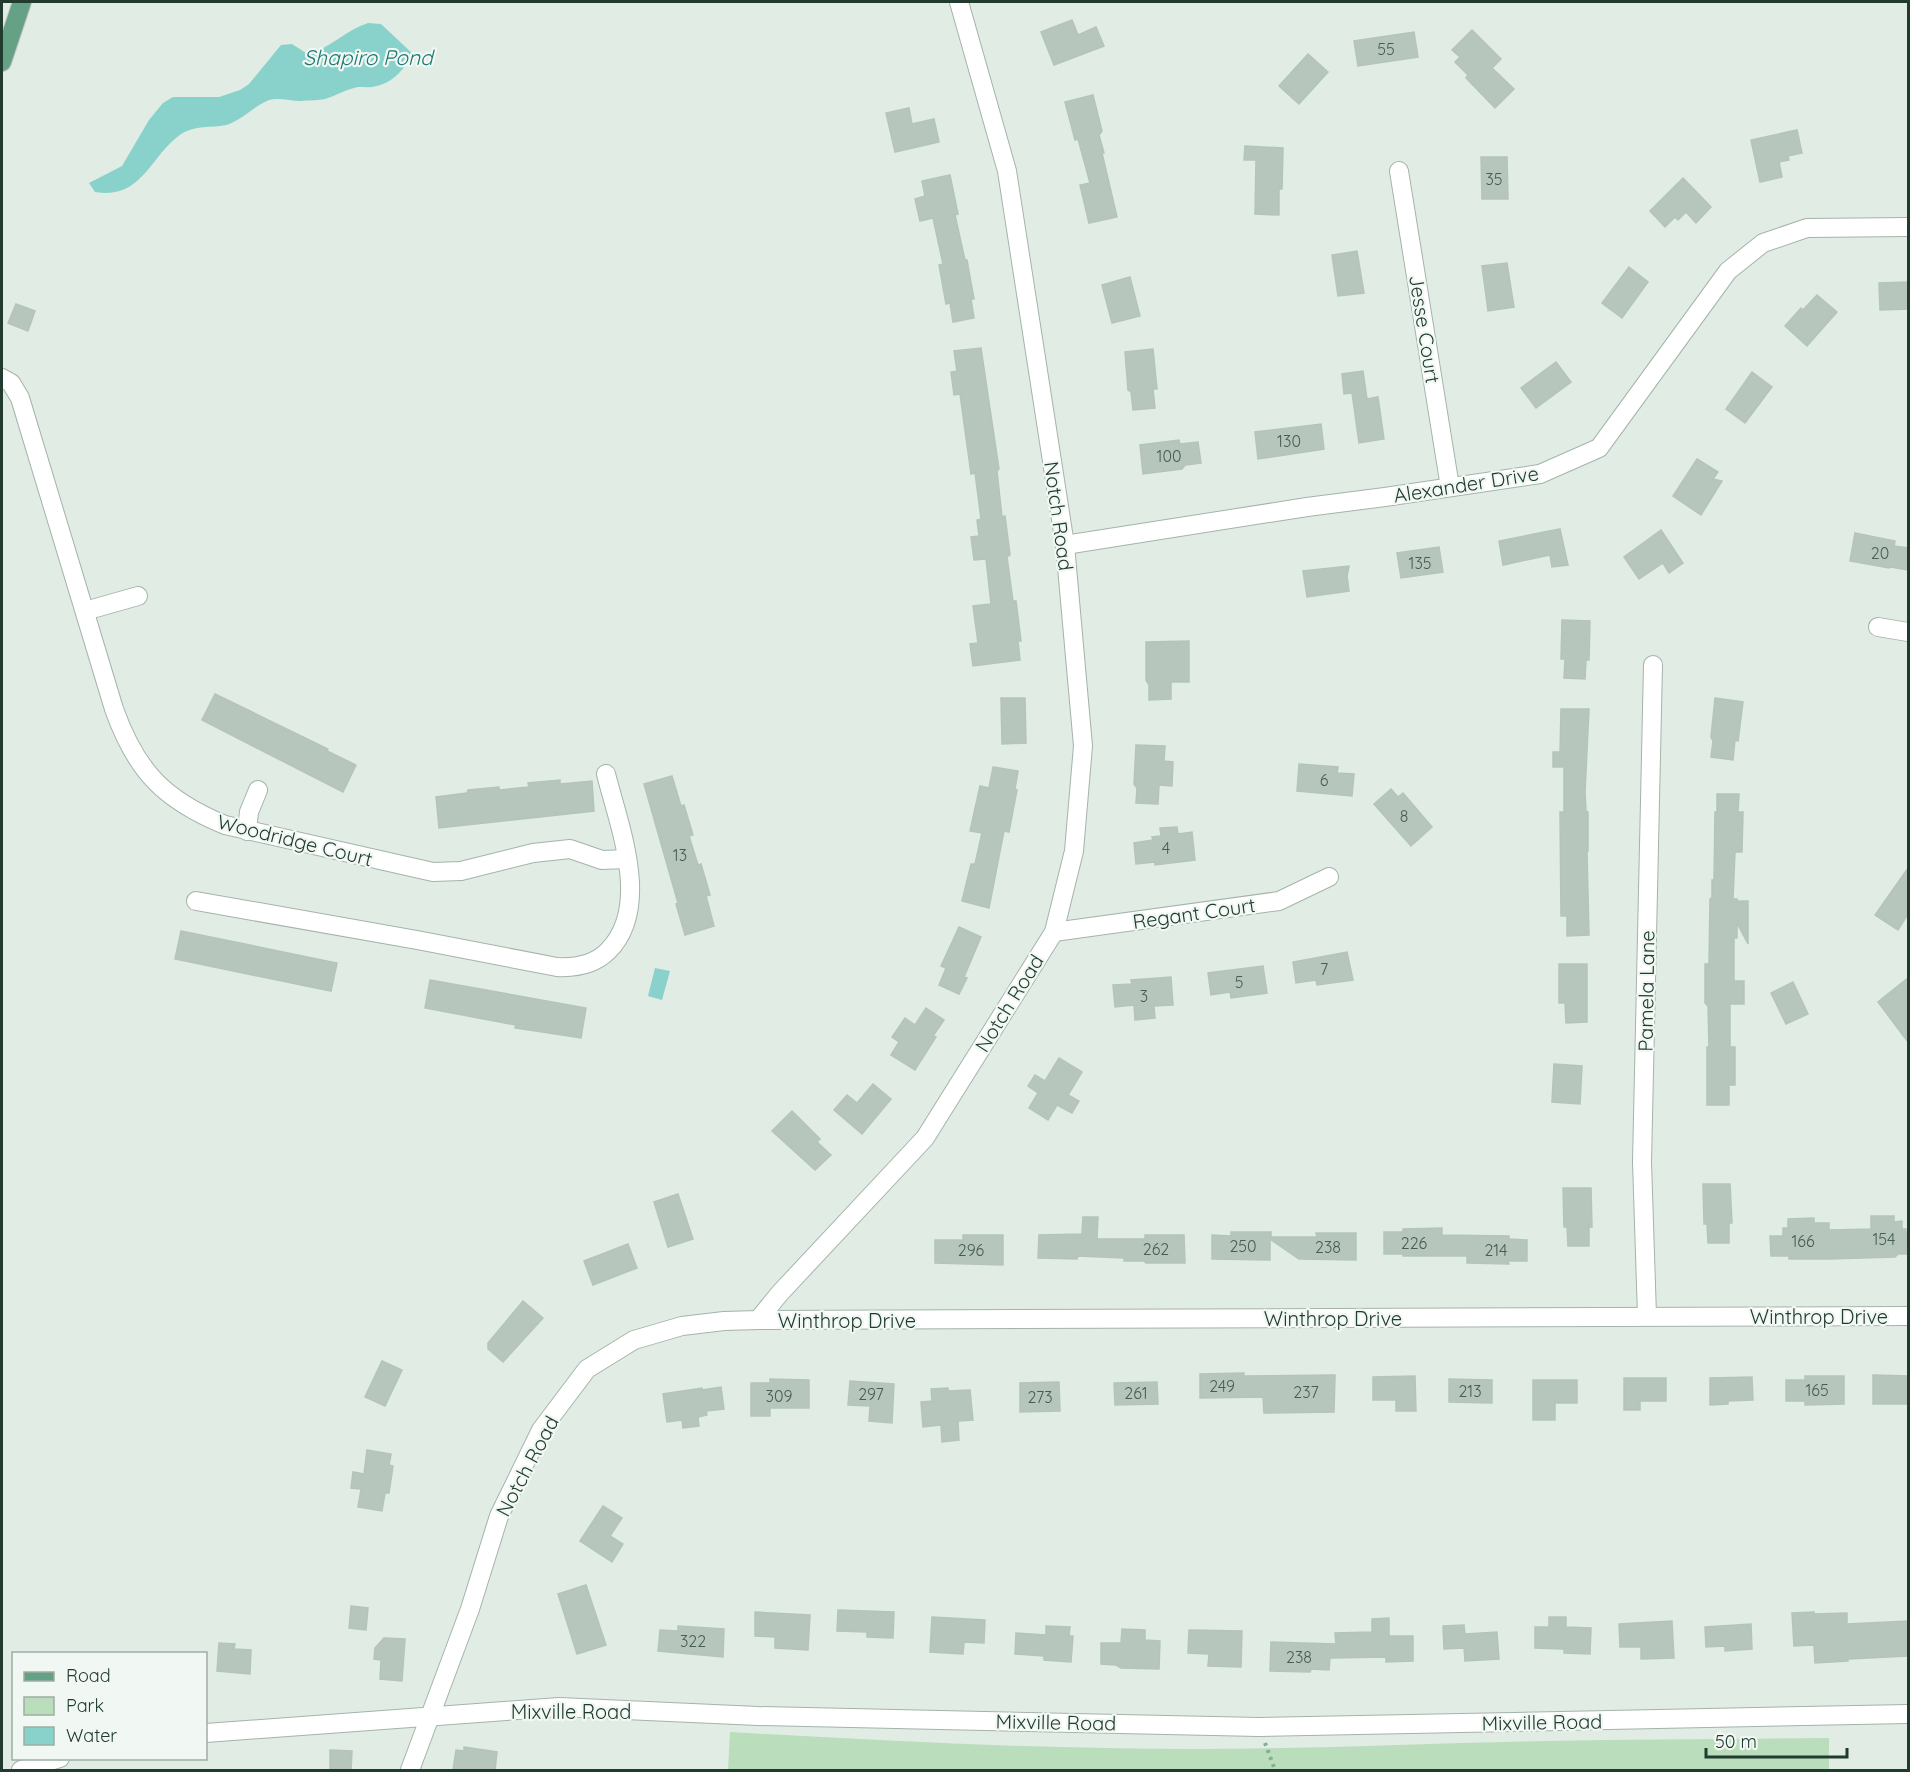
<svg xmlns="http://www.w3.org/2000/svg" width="1910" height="1772" font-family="Quicksand,sans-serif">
<rect width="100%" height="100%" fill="#e1ece4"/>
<path fill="#baddbb" d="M730,1732c154,9 309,17 464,17 118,0 235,-6 353,-8 94,-2 188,-2 282,-3v32h-1101z"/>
<g fill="#89d1cb">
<path d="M368,23l13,1 32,30c-10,17 -21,30 -41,33 -6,1 -13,-1 -18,1 -9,2 -17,7 -26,10 -8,3 -19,2 -27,3 -11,0 -22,-4 -32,-1 -15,6 -30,22 -43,25 -15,3 -31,0 -45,9 -32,23 -39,66 -86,58l-6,-9 33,-17 27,-46 14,-17 10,-6h46l21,-7 9,-6 32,-39 11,-1 17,11c21,-8 38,-25 59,-32z"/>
<path d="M655,968l15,3 -8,29 -14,-4z"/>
</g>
<g fill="#b6c6bd" stroke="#b3c5ba" stroke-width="1.5">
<path d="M1072,20l6,15 18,-8 8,19 -50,19 -13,-33z"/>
<path d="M1472,30l29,29 -9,9 22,21 -19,19 -29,-30 2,-3 -13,-13 5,-5 -8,-7z"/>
<path d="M1414,32l4,25 -60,9 -4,-25z"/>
<path d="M1308,54l20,18 -29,32 -20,-18z"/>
<path d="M1093,95l9,36 -3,4 5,18h-2l15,64 -28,6 -9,-38 10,-2 -12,-44 -3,1 -10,-38z"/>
<path d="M909,108l3,16 22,-5 5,23 -44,10 -9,-39z"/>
<path d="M1797,130l5,23 -14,3 1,4 -10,2 3,15 -22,5 -9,-42z"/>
<path d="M1245,146l38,2 -1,41h-3v26l-24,-1 1,-54h-12z"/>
<path d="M1481,157h26l1,42h-26z"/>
<path d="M950,175l8,39 -3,1 10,45h2l7,39h-3l3,19 -21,4 -3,-19 -4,1 -7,-39 4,-1 -10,-46 -13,3 -5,-22 10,-3 -3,-15z"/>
<path d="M1683,178l28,29 -15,16 -10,-11 -8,8 -3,-3 -10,10 -15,-16z"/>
<path d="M1357,251l7,42 -26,3 -6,-41z"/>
<path d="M1507,263l7,44 -26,4 -6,-45z"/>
<path d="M1629,267l19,15 -26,36 -20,-15z"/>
<path d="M1130,277l10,39 -28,7 -10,-38z"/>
<path d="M1908,282v27l-28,1 -1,-27z"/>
<path d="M1817,295l20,17 -30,34 -22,-20 16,-18 2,2z"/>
<path d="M16,304l19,7 -7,20 -20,-8z"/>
<path d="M981,348l18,121 -2,2 5,46 3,-1 5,39 -3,2 6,44h3l5,40h-3l2,19 -47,6 -3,-22 8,-1 -5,-37 18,-2 -5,-45 -12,1 -3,-23 8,-1 -2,-16 4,-1 -6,-46 -4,1 -11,-80 -6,1 -3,-23 6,-1 -3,-20z"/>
<path d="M1153,349l4,40h-4l2,19 -22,2 -2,-18 -3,-2 -3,-38z"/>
<path d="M1556,362l15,20 -35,26 -15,-20z"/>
<path d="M1363,371l4,28 11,-2 6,42 -25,4 -7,-50 -8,1 -2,-20z"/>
<path d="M1752,372l20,15 -27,36 -19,-14z"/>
<path d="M1321,424l3,25 -66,10 -3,-27z"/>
<path d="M1179,440l1,4 18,-2 3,21 -16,2 -3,4 -39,5 -3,-29z"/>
<path d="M1697,459l21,13 -5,7 9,2 -21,34 -28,-19z"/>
<path d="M1560,529l8,36 -16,2 -2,-12 -47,10 -4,-24z"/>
<path d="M1661,530l22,33 -14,10 -6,-10 -24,16 -15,-22z"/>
<path d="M1855,533l40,8 -1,5 14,2v22l-17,-3 -2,1 -39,-7z"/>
<path d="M1439,547l4,25 -42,6 -4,-25z"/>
<path d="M1349,566l-2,10 2,15 -42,6 -4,-26z"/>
<path d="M1562,620l28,1 -1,39h-3l-1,19 -21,-1 1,-19h-4z"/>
<path d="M1189,641v41h-18v17l-22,1v-15l-3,-5v-38z"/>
<path d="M215,694l113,55 -1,2 29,14 -13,27 -141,-72z"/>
<path d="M1001,698h24l1,45 -24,1z"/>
<path d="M1715,698l28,4 -5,39 -3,-1 -2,20 -22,-3 2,-16 -2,-4z"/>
<path d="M1561,709h28l-4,83 1,19 2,1v39h-1l2,84 -22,1v-20h-6l-1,-104h4v-45h-11v-15h7z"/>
<path d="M1136,745l29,1 -1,15 9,1 -1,24 -13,-1 -1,19 -22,-1 1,-15 -3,-4z"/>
<path d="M1299,764l39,3 -1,6 17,1 -2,22 -55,-5z"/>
<path d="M993,767l25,4 -3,18 2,1 -8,42 -5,-1 -15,77 -27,-7 9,-37h4l7,-31 -12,-2 10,-45 9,2z"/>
<path d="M672,776l9,30 3,-1 9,30 -4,1 9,29 3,-1 9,31 -4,1 8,30 -29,9 -9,-31 2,-1 -34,-119z"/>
<path d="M560,780v4l32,-3 2,30 -155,17 -3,-31 31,-4 1,-3 31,-3v3l30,-3 -1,-4z"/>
<path d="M1391,789l7,8 5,-4 29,34 -21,19 -37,-42z"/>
<path d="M1717,794h22l-1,18h5l-1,40h-7l-2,47h4v2h11v43l-11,-21v15h-3v43h10v23h-14v43h5v38h-6v20h-22v-58h2l-1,-41 -3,-3v-39h4l1,-65 2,-1v-18h2l1,-68h2z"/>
<path d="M1177,827l1,7 14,-2 3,28 -40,5v-3l-19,2 -2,-21 19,-3 -1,-3 9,-1 -1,-8z"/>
<path d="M1908,868v46l-10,16 -23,-15z"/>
<path d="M959,927l22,10 -17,40 3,1 -8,16 -20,-9 7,-17 -5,-2z"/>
<path d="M181,931l156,32 -6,28 -156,-32z"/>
<path d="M1347,952l6,28 -36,5 -1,-5 -20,3 -3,-21z"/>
<path d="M1559,964h28v58l-21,1 -1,-20h-6z"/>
<path d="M1263,966l4,27 -36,5 -1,-6 -19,3 -3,-22z"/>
<path d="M1171,977l2,28 -19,1 1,12 -20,2 -1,-15 -19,2 -2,-22 19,-1 -1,-4z"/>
<path d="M1908,978v64l-30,-40z"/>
<path d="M430,980l156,28 -5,30 -66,-10 1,-3 -91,-17z"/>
<path d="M1793,982l15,32 -22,10 -15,-31z"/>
<path d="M926,1008l18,12 -11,16 3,1 -21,33 -24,-15 8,-13 -7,-5 13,-19 10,7z"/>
<path d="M1059,1058l23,14 -14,23 11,6 -7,12 -15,-8 -9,15 -19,-12 9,-15 -10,-7 7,-11 10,6z"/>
<path d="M1554,1064l28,2 -2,38 -28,-2z"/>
<path d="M873,1084l18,15 -29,35 -28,-24 13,-15 10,8z"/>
<path d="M792,1111l28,28 -3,3 14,13 -16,15 -43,-39z"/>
<path d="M1703,1184h27l2,39h-3v20h-21l-1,-19h-3z"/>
<path d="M1563,1188h28l1,39h-3v19h-21l-1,-19h-3z"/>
<path d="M678,1194l15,45 -25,8 -14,-45z"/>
<path d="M1871,1216h23v6l8,-1v8h4v4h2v21h-10l-3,3 -66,2h-40v-3h-18l-1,-20h13v-8h5v-9l26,-1v5h15v7l42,-1z"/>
<path d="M1083,1217h15l-1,22h48v-4h39l1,28h-39l-2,-2h-20v-3l-46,-2 -1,3 -39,-1 1,-23 43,-1z"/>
<path d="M1442,1228v7l67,1v3l18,1v21h-19l1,3 -42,-1v-7h-64v-2h-19v-22h19v-3z"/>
<path d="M1231,1232h40v5h46l-1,-4h40v27l-57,-1 -29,-20v21l-58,-1v-24l19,1z"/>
<path d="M963,1235h40v30l-68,-2v-23h28z"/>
<path d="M628,1244l9,24 -44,17 -9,-24z"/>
<path d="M523,1301l20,17 -40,44 -15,-13v-6z"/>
<path d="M382,1361l20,9 -17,36 -20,-9z"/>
<path d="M1244,1373v3l91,-1 -1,37 -70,1 -1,-16 -63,1v-24z"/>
<path d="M1873,1375l35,1v28h-35z"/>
<path d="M1415,1376l1,35h-20v-11h-23v-23z"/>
<path d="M1805,1376h39v28l-39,1v-4h-19v-21h19z"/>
<path d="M1752,1377l1,23 -25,1v3l-18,1v-27z"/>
<path d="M1624,1378h42v23h-26v9h-16z"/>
<path d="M770,1379l39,1v28h-39v8h-19v-33h19z"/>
<path d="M1449,1379l43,1v23l-43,-1z"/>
<path d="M1533,1380h44v23h-22v17h-22z"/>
<path d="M850,1381l44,3 -2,39 -23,-2 1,-15 -22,-1z"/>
<path d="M1059,1382l1,29 -40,1v-29z"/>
<path d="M1157,1382l1,22 -43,1 -1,-22z"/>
<path d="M721,1387l3,22 -18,2 1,4 -9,2 1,9 -16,2 -1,-8 -15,2 -4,-28 39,-6v2z"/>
<path d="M948,1388v3l22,-1 3,30 -15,1 1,19 -17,2 -1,-17 -18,2 -2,-25 11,-1 -1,-12z"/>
<path d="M367,1450l24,4 -2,11 4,1 -4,27h-4l-3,18 -24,-4 3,-18 -10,-1 2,-16 11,2z"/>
<path d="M603,1506l19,12 -12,18 13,8 -11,18 -32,-21z"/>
<path d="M586,1585l20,60 -29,9 -19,-60z"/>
<path d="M351,1606l17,2 -2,22 -17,-2z"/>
<path d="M838,1610l56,2 -1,26 -26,-1v-5l-30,-1z"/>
<path d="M755,1612l55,3 -2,35 -33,-2v-11l-20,-1z"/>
<path d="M1814,1612v2l33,-1v11l61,-3v35l-60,3v2l-33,2 -1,-18 -20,1 -2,-33z"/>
<path d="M932,1617l53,3 -1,23 -20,-1 -1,12 -33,-2z"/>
<path d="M1549,1617h17v10l25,1 -1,26 -26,-1v-4l-29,-1v-21h14z"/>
<path d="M1389,1618v18h24v25l-27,1v-5l-56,1 -1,12 -18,-1 -1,3 -40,-1 1,-29 65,2 -1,-11 37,-1v-13z"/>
<path d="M1672,1621l2,37 -33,1v-12h-21l-1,-23z"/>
<path d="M1751,1624l1,25 -27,2v-5l-19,1 -1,-20z"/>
<path d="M1464,1625l1,9 32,-2 2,27 -34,2 -1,-13 -20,1 -1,-23z"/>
<path d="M678,1626l46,3 -1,28 -65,-6 2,-21 18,1z"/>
<path d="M1046,1626l24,1 -1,9h4l-2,26 -27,-2v-4l-29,-2 1,-21 30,2z"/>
<path d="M1122,1629l23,1v10l15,1 -1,28 -38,-1 -5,-3 -15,-1v-21h20z"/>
<path d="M1189,1630l53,1 -1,36 -33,-1 1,-12 -21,-1z"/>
<path d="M384,1638l21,1 -3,42 -22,-2 1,-19 -7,-1 1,-11z"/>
<path d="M219,1643l16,1 -1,5 17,1 -1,24 -33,-3z"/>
<path d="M464,1747l33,5 -2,18h-42l3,-20 8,1z"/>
<path d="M330,1750l22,1 -1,19h-21z"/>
</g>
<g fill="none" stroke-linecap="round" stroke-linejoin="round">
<g stroke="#a4b4aa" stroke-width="20">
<g id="minor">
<path d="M1399,171l51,316"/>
<path d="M2,378l9,5 9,15 94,311c22,62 50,91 111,116l208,47 28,-1 72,-18 37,-4 32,11 25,-1"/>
<path d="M1065,545l242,-38 78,-10 155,-23 59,-26 129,-177 35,-28 44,-15 101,-1"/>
<path d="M85,611l53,-15"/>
<path d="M1878,627l30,5"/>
<path d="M247,831l2,-19 9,-22"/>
<path d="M196,901l221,39 140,27c19,1 37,-2 51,-16 44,-44 11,-125 -2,-177"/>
<path d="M1054,932l225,-31 50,-24"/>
<path d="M1647,1316l-5,-154 11,-497"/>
<path d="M758,1320l1150,-4"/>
<path d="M206,1733l353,-26 199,9 501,11 649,-13"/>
<path d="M21,1770l39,-12"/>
<path d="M410,1770l60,-161 29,-93 42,-86 46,-61 47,-29 48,-14 42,-5 34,-1 22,-27 145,-155 129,-206 20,-81 9,-105 -18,-201 -58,-374 -48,-169"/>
</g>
</g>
<g stroke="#c1c8c5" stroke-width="20">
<path id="major" d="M2,62l20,-60"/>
</g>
<path stroke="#81af96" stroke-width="4" stroke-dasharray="3 4.5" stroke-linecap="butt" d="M1265,1743l10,27"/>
<use href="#minor" stroke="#fff" stroke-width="18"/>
<use href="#major" stroke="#65a184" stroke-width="18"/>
</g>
<g text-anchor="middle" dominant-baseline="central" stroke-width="4.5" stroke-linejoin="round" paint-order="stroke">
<g font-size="16" fill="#465e52">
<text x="1386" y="49">55</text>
<text x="1494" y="179">35</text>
<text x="1289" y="441">130</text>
<text x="1169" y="456">100</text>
<text x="1880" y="553">20</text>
<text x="1420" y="563">135</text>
<text x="1324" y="780">6</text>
<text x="1404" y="816">8</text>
<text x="1166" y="848">4</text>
<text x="680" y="855">13</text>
<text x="1324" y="969">7</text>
<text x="1239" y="982">5</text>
<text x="1144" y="996">3</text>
<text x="1884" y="1239">154</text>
<text x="1803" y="1241">166</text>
<text x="1414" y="1243">226</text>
<text x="1243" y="1246">250</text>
<text x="1328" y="1247">238</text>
<text x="1156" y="1249">262</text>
<text x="971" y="1250">296</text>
<text x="1496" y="1250">214</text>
<text x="1222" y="1386">249</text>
<text x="1817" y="1390">165</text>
<text x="1470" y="1391">213</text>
<text x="1306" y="1392">237</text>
<text x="1136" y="1393">261</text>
<text x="871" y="1394">297</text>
<text x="779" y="1396">309</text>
<text x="1040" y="1397">273</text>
<text x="693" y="1641">322</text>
<text x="1299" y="1657">238</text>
</g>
<g font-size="20" fill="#213c2f" stroke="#f1f8f3">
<text transform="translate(1425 329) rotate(81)">Jesse Court</text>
<text transform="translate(1466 484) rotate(-9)">Alexander Drive</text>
<text transform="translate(1059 516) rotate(82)">Notch Road</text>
<text transform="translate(295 840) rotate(14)">Woodridge Court</text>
<text transform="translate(1194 913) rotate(-8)">Regant Court</text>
<text transform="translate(1646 991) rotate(-89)">Pamela Lane</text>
<text transform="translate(1009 1003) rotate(-58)">Notch Road</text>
<text x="1819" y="1316">Winthrop Drive</text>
<text x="1333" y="1318">Winthrop Drive</text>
<text x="847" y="1320">Winthrop Drive</text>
<text transform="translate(527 1466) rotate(-62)">Notch Road</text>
<text x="571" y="1711">Mixville Road</text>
<text transform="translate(1056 1722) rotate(1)">Mixville Road</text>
<text transform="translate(1542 1722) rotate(-1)">Mixville Road</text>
</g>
<g font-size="21" font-style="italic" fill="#1b7872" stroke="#f1f8f3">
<text x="368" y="57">Shapiro Pond</text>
</g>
</g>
<rect width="1910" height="1772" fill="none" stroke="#213c2f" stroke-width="6"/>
<rect x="12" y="1652" width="195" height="108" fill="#f1f8f3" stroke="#9eada5" stroke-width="1.5"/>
<rect x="24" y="1672" width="30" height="9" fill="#65a184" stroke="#9eada5" stroke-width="1.5"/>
<text x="66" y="1682" font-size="18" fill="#213c2f">Road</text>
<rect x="24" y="1697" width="30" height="18" fill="#baddbb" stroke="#9eada5" stroke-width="1.5"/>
<text x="66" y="1712" font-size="18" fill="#213c2f">Park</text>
<rect x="24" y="1727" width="30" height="18" fill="#89d1cb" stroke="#9eada5" stroke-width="1.5"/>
<text x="66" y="1742" font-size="18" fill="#213c2f">Water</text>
<path d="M1706 1748v9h141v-9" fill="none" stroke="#213c2f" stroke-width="3"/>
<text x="1715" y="1748" font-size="18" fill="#213c2f" stroke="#f1f8f3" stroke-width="4.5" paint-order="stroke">50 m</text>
</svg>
